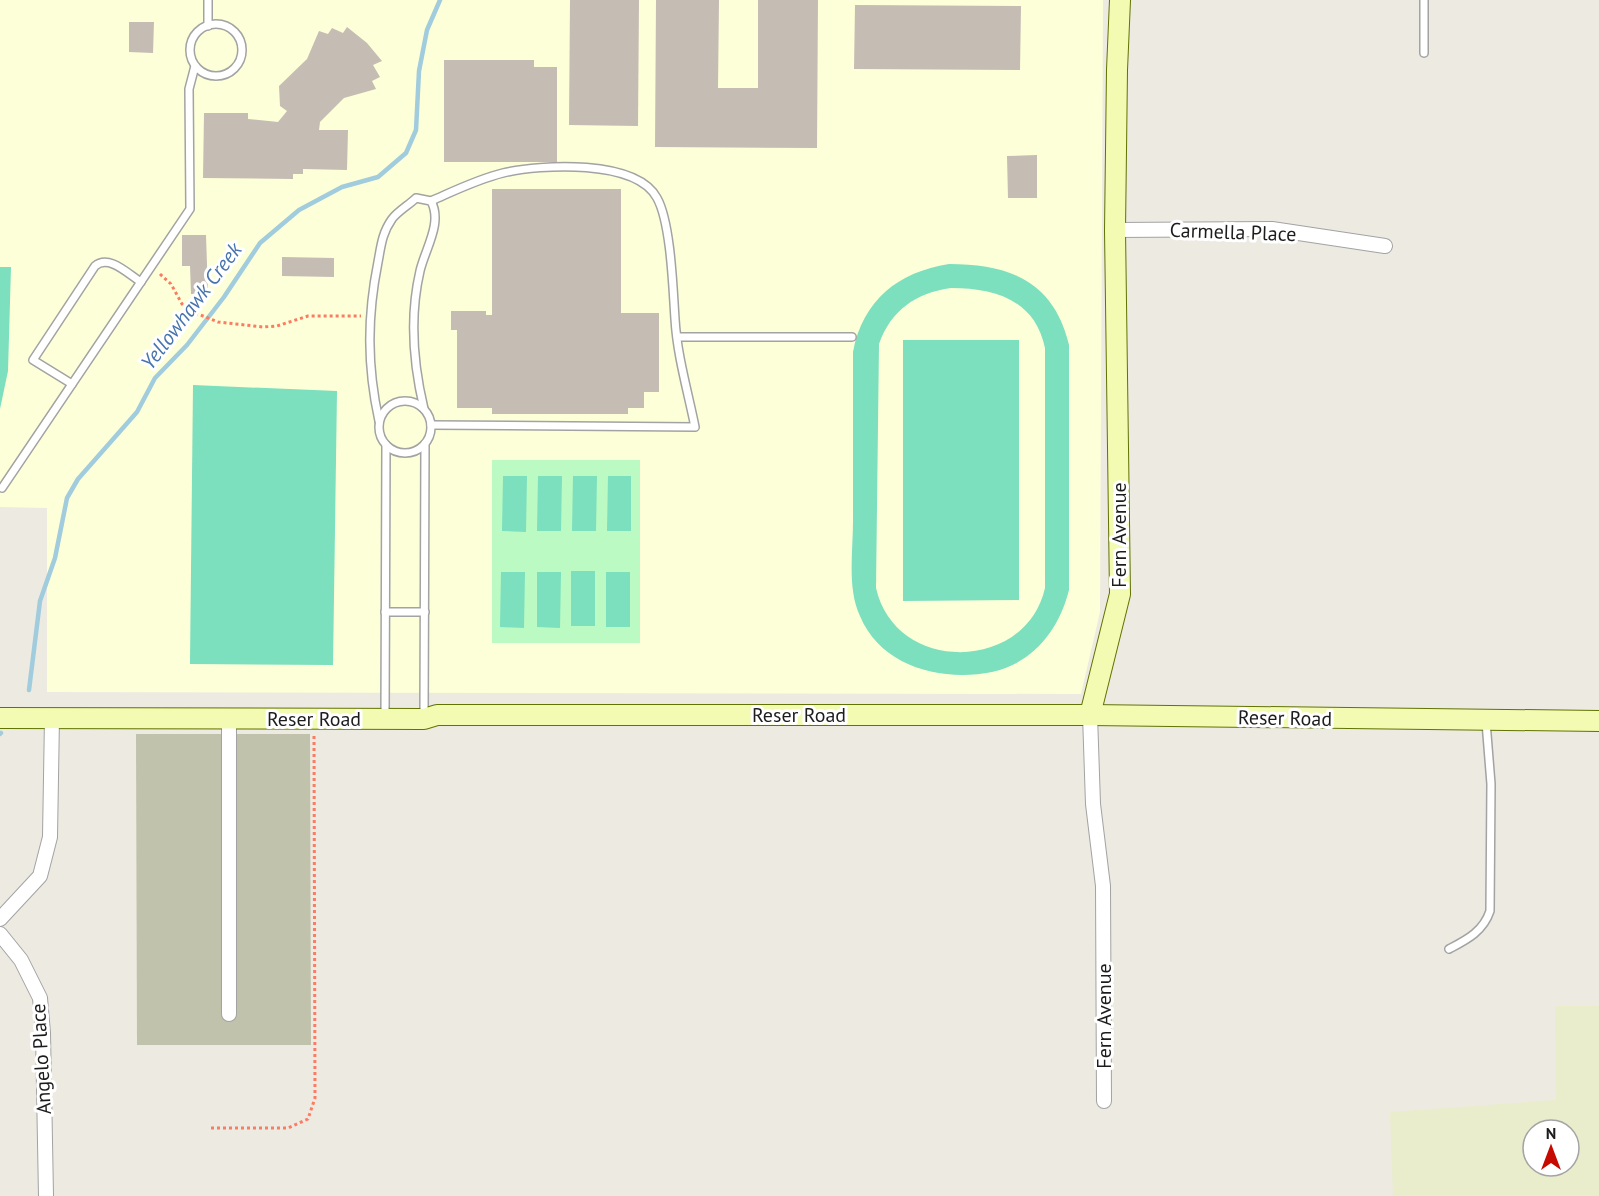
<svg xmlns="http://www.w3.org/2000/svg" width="1599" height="1196" font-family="'PT Sans',sans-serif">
<rect width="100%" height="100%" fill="#edeae1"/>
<path fill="#fdffd8" d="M0,0h1103l-3,612 -19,82 -1034,-2v-184l-47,-1z"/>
<path fill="#c1c2ac" d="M136,734h174l1,311h-174z"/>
<path fill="#e9edcb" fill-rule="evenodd" d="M1555,1006h44v190h-206l-3,-84 166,-12zM1533,1130h36v36h-36z"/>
<rect fill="#bbfac3" x="492" y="460" width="148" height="183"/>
<g fill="#7cdfbe" fill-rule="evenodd">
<path d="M949,264c60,0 105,17 120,81v245c-10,40 -36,73 -77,82 -50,10 -111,-5 -132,-56 -13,-28 -7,-64 -7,-95 0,-56 0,-112 0,-169 10,-52 45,-80 96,-88zM951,288c44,0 84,12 94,60v240c-19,85 -150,86 -169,0l3,-244c12,-34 37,-51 72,-56z"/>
<path d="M0,267h11l-3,104 -8,38z"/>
<path d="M903,340h116v260l-116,1z"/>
<path d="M193,385l144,6 -4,274 -143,-1z"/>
<path d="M503,476h24l-1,56 -24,-1z"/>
<path d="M538,476h24l-1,55h-24z"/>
<path d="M573,476h24l-1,55h-24z"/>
<path d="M608,476h23v55h-24z"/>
<rect x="571" y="571" width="24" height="55"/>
<path d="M501,572h24l-1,56 -24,-1z"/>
<path d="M537,572h24l-1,56 -23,-1z"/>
<rect x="606" y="572" width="24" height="55"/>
</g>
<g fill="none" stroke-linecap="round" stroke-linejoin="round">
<g stroke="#a0ccdd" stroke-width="4.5">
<path d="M29,690l11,-89 15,-43 12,-60 11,-19 59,-67 18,-34 32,-33 37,-48 36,-54 39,-33 43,-23 36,-10 28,-24 10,-23 3,-59 8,-41 13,-30"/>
<path d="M0,734l1,-1"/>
</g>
</g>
<g fill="#c5bcb4">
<path d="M570,0h69l-1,126 -69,-1z"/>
<path d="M656,0h63l-1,88h40v-88h60l-1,148 -162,-1z"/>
<path d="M855,5l166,1 -1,64 -166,-1z"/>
<path d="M129,22h25l-1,31 -24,-1z"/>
<path d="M347,27l20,16 15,18 -9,4 7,12 -8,4 4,8 -32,9 -24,24 -1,8h29l-1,40 -44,-1v5h-10v5l-90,-1 1,-65h44v6l30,3 9,-11 -7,-5 -1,-20 28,-27 12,-28 9,3 4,-6 11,5z"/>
<path d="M444,60h90v7h23v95h-113z"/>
<path d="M1037,155v43h-29l-1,-42z"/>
<path d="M492,189h129v124h38v79h-15v16h-16v6h-136v-6h-35v-78h-6v-19h35v4h6z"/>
<path d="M182,235h24l2,59h-17l-1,-28h-8z"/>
<path d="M282,257l52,1v19l-52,-1z"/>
</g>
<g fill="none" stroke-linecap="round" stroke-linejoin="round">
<g stroke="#a3a3a3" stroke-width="10">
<g id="service">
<path d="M1424,0v53"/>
<circle cx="216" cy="50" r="26"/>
<path d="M208,26v-26"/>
<path d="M431,201c23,-10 47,-22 72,-28 38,-9 133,-14 154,25 14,25 16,92 18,121 2,36 13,73 20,108l-264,-2"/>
<path d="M678,337h174"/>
<path d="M72,384l-39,-24 62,-94c14,-12 33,8 46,16"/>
<circle cx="405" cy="427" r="26"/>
<path d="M379,421c-12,-55 -12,-104 -1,-159 3,-16 4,-29 14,-43 6,-8 17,-14 24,-21l15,3c12,22 -6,48 -11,70 -11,47 -7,92 4,138"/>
<path d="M2,488l188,-279 -1,-120 6,-23"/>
<path d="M385,612h40"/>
<path d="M424,717l1,-273"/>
<path d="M385,718l1,-273"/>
<path d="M1449,949c17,-9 34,-17 41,-38l1,-127 -5,-62"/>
</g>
</g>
<g stroke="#a3a3a3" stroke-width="16">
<g id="minor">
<path d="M1115,230l157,-1 113,17"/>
<path d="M1090,715l3,89 10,82 1,215"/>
<path d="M229,718v296"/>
<path d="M0,919l40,-43 10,-39 2,-119"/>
<path d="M0,934l21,26 19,38 3,35 3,163"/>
</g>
</g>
<g stroke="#617303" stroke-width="22">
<g id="secondary">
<path d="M1090,715l30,-121 -5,-364 2,-160 3,-70"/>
<path d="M0,718l424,1 13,-4h653l509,6"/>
</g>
</g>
<g stroke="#fc7b63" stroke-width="3" stroke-dasharray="3 3" stroke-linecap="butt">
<path d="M160,274l11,10 11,20 6,6 30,12 45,5 14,-1 31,-10h53"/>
<path d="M211,1128h77l20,-9 7,-21 -1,-364"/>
</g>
<use href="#service" stroke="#fff" stroke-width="7"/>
<use href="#minor" stroke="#fff" stroke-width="14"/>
<use href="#secondary" stroke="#f3fab2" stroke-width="20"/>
</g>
<g text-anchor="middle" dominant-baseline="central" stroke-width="6" stroke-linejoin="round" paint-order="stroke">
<g font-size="20" fill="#1c1c1c" stroke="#fff">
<text transform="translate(1233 232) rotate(2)">Carmella Place</text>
<text transform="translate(1119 535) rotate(-90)">Fern Avenue</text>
<text x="799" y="715">Reser Road</text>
<text transform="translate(1285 718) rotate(1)">Reser Road</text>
<text x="314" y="719">Reser Road</text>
<text transform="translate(1104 1016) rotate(-90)">Fern Avenue</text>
<text transform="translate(41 1059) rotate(-93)">Angelo Place</text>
</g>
<g font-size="21" font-style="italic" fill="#4774ac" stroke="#fff">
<text transform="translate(191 306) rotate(-53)">Yellowhawk Creek</text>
</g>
</g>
<g transform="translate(1551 1148)"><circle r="28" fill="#ffffff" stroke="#a4a4a4" stroke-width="1.5"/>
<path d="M0-4.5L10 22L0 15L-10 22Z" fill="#c70a00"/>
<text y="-9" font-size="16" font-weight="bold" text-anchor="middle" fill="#1c1c1c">N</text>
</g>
</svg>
